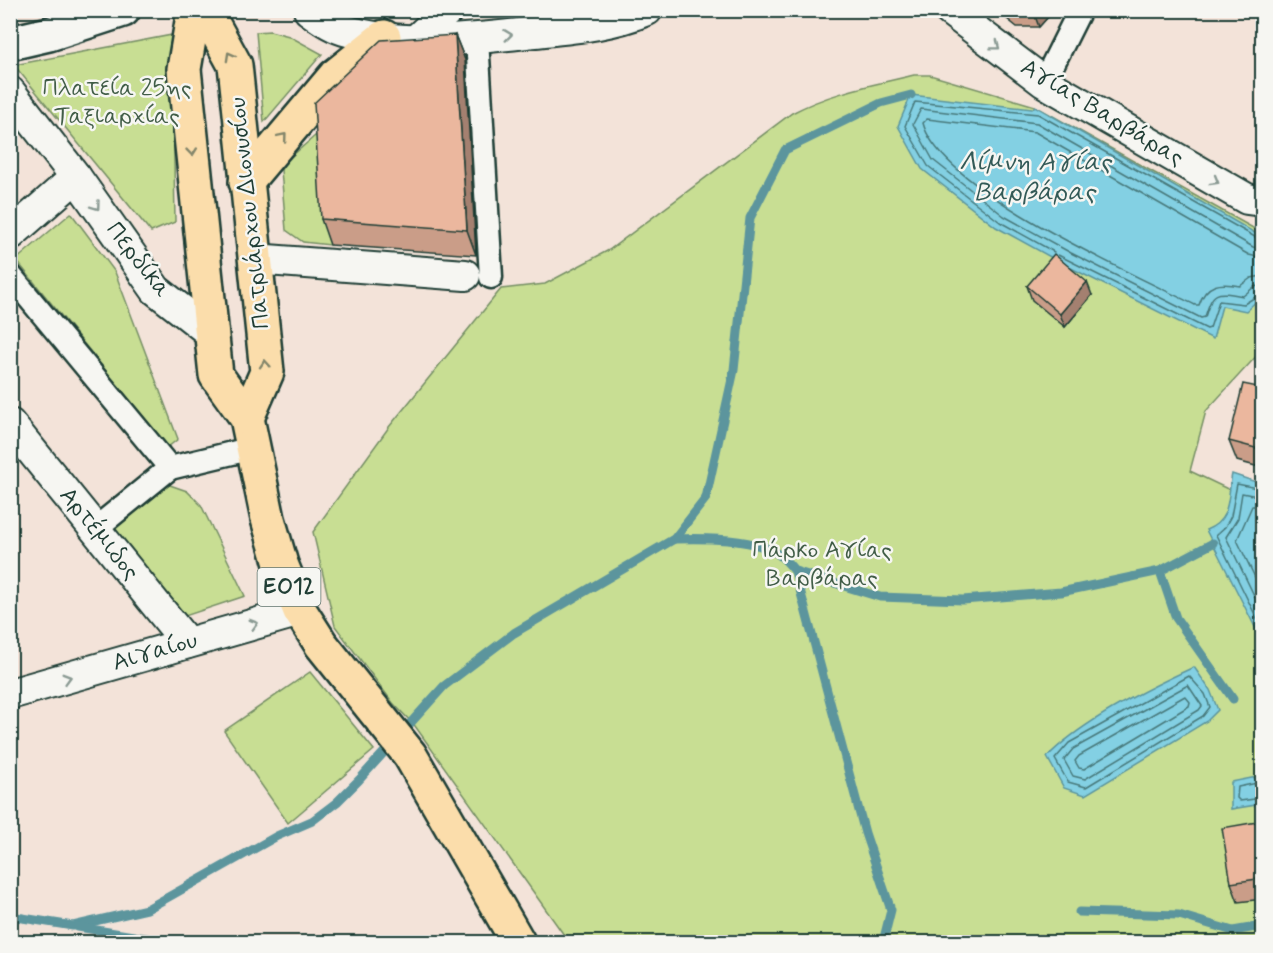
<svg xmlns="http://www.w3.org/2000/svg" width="1273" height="953" font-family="Mynerve,sans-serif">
<rect width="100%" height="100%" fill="#f3e3d9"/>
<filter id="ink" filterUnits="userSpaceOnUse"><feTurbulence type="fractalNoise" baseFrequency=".0167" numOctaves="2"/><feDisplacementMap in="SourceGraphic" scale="12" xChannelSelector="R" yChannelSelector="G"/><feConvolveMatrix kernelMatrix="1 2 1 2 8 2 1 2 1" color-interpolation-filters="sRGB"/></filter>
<g filter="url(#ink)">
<g fill="#c8de93" stroke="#748e64" stroke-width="1.5">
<path d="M270,31l19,5 33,18 -58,68 -8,-90z"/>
<path d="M172,35l3,187 -24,10 -137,-167z"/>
<path d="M914,75h16l105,31 227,127v117l-56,61 -16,60 46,22 26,8v441h-693l-154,-216 -22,-23 -58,-77 -22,-94 76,-105 112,-138 44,-5 64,-34 183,-137c38,-20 80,-28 122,-38z"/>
<path d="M323,129l7,116 -27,-3 -17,-12 -5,-60 4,-8z"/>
<path d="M71,213l44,59 63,167 -10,8 -152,-187z"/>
<path d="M167,484l20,7 14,14 44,91 -60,20 -75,-90z"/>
<path d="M310,672l64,78 -86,73 -64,-92z"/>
</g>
<g fill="#83d0e3" stroke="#5b959d" stroke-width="1.5">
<path d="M911,95l121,14 3,-3 227,131v59l-16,15 -24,-5 -9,33 -148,-74 -69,-38 -74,-58 -24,-43z"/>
<path d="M1232,474l30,10v157l-56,-111c26,-10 21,-33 26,-56z"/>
<path d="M1194,667l16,23 8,20 -11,11 -122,74 -21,-7 -17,-31c34,-35 101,-69 147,-90z"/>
<path d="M1262,776v28l-31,5v-27z"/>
</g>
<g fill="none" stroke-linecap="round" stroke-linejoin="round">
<g stroke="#47787a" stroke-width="1.5">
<path d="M1262,249l-9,-2 -216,-124 -116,-14 -8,15 20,36 71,56 67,37 130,65 4,-1c8,-27 11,-26 38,-21l11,-9 8,-2"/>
<path d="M1054,252l-54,-30 -72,-56 -23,-40 10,-24 123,12 224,127"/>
<path d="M1058,255l149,74 3,-1 9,-27 25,3 18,-11"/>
<path d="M1262,258l-13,-3 -214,-123 -108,-13 -4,4c17,66 210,151 272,182h4c7,-22 21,-23 41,-19l11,-8 11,-2"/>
<path d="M1262,489l-25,-5 -6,32 -6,11 -9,8 46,94"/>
<path d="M1262,497l-20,-4 -4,25 -12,19 36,75"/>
<path d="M1262,506h-10l-15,34 25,52"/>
<path d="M1189,676l16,18 5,13 -7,9 -117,71 -18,-5 -13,-23 14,-16z"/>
<path d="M1188,685l14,21 -3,4 -114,69 -12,-3 -9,-16 9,-11z"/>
<path d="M1185,696l5,6 -1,4 -105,63 -5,-1 -4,-7 4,-5z"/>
<path d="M1262,782l-24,5 -1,11 3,3 22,-3"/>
</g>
<g stroke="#5b959d" stroke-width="9">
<path d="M674,539c27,-1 81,-1 104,15 6,4 12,11 17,17l70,262 26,77 -8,32"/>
<path d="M795,571l85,26 83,3 98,-8 99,-21 53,-28"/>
<path d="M1160,571l16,47 57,81"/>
<path d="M1079,912l100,3 54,16 29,-5"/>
<path d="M10,916l63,10 74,-17 130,-73 35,-15 25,-19 22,-22 85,-94 70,-53 160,-94 32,-41 28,-128 16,-152 35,-68 96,-47 30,-8"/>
<path d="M78,927l92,15"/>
</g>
<g stroke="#1f3d34" stroke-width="27">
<g id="pedestrian">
<path d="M477,39l14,238"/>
<path d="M1044,82l36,-72"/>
<path d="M10,275l160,193 83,-20"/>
<path d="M95,529l75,-61"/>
</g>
</g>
<g stroke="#1f3d34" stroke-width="34">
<g id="minor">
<path d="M309,10c11,8 22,16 35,20 61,18 130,9 191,2 39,-4 76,-7 112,-22"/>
<path d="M949,10l95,72 203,117 15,2"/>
<path d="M417,39l31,-29"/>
<path d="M10,92l66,85 80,113 55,43"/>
<path d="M10,235l66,-58"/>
<path d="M254,259l211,16"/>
<path d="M10,424l177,219"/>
<path d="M10,694l290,-83"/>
</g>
</g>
<g stroke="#1f3d34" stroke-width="38">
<path id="secondary" d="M10,43l39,-9 74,-24"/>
</g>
<g stroke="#1f3d34" stroke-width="38">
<g id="primary">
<path d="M194,10l-10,59 32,306 31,43 21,101 13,45 19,47 21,33 89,111 108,187"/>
<path d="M205,10l30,55 32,307 -20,46"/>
<path d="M246,182l89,-106 49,-39"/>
</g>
</g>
<use href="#pedestrian" stroke="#f6f6f2" stroke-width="22"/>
<use href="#minor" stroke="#f6f6f2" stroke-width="30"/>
<use href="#secondary" stroke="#f6f6f2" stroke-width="33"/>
<use href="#primary" stroke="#fbddab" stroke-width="33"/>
</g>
<g fill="#ca9d88" stroke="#1f3d34" stroke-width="1.5">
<path d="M996,10h52v7l-9,10h-22z"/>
<path d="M455,35l10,25 11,195 -146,-10 -9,-26z"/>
<path d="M1027,286l65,9 -27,32 -33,-27z"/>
<path d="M1263,388v80l-26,-7 -8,-20z"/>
<path d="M1263,821v78l-25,3 -7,-19z"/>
</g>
<g fill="#a4806f" stroke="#1f3d34" stroke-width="1.5">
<path d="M1036,10h12v7l-9,10 -5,-14z"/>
<path d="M455,35l10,25 11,195 -9,-25z"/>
<path d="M1087,282l5,13 -27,32 -5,-13z"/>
</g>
<g fill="#ebb79e" stroke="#1f3d34" stroke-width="1.5">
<path d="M1009,10h27l-2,3h-22z"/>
<path d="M455,35l12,195 -146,-11 -7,-116 67,-63z"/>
<path d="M1054,254l33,28 -27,32 -33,-28z"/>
<path d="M1243,384l20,4v62l-34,-9z"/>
<path d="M1263,821v57l-32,5 -9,-55z"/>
</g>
<defs><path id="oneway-chevron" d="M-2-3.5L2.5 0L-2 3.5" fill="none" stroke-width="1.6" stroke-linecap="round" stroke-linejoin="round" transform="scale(1.5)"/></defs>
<g stroke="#8a9a93">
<use href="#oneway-chevron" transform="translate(508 35) rotate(-7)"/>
<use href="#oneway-chevron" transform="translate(996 46) rotate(37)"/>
<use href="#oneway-chevron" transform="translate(1215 181) rotate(30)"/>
<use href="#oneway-chevron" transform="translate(96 206) rotate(54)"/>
<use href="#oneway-chevron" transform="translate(254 624) rotate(-16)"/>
<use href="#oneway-chevron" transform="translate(67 678) rotate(-16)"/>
</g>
<g stroke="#82856a">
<use href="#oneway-chevron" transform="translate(230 56) rotate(-119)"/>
<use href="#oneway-chevron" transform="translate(283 137) rotate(-50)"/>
<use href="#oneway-chevron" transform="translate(192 152) rotate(84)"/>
<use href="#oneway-chevron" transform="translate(265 364) rotate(-94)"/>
</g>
</g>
<g text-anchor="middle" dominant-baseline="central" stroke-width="5" stroke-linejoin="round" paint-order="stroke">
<rect fill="#f6f6f2" stroke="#60746d" stroke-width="1.5" x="257.5" y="568" width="63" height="38" rx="4.5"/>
<g font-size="22" font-weight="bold" fill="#1f3d34">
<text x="289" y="587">ΕΟ12</text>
</g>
<g font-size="24" fill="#415d47" stroke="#f6f6f2">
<text x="117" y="88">Πλατεία 25ης<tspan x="117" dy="28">Ταξιαρχίας</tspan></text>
<text x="822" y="550">Πάρκο Αγίας<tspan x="822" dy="28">Βαρβάρας</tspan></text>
</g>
<g font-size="24" fill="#1f3d34" stroke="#f6f6f2">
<text transform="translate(1102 113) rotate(31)">Αγίας Βαρβάρας</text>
<text transform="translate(250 213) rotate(-96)">Πατριάρχου Διονυσίου</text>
<text transform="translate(138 260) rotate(52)">Περδίκα</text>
<text transform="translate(99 534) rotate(51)">Αρτέμιδος</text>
<text transform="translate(155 652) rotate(-16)">Αιγαίου</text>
</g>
<g font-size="26" font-style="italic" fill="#335a57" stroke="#f6f6f2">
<text x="1035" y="163">Λίμνη Αγίας<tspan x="1035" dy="30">Βαρβάρας</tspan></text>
</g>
</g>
<rect width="1273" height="953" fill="none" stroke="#f6f6f2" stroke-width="36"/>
<rect x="18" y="18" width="1237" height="917" fill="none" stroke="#1f3d34" stroke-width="2" filter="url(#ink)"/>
</svg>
